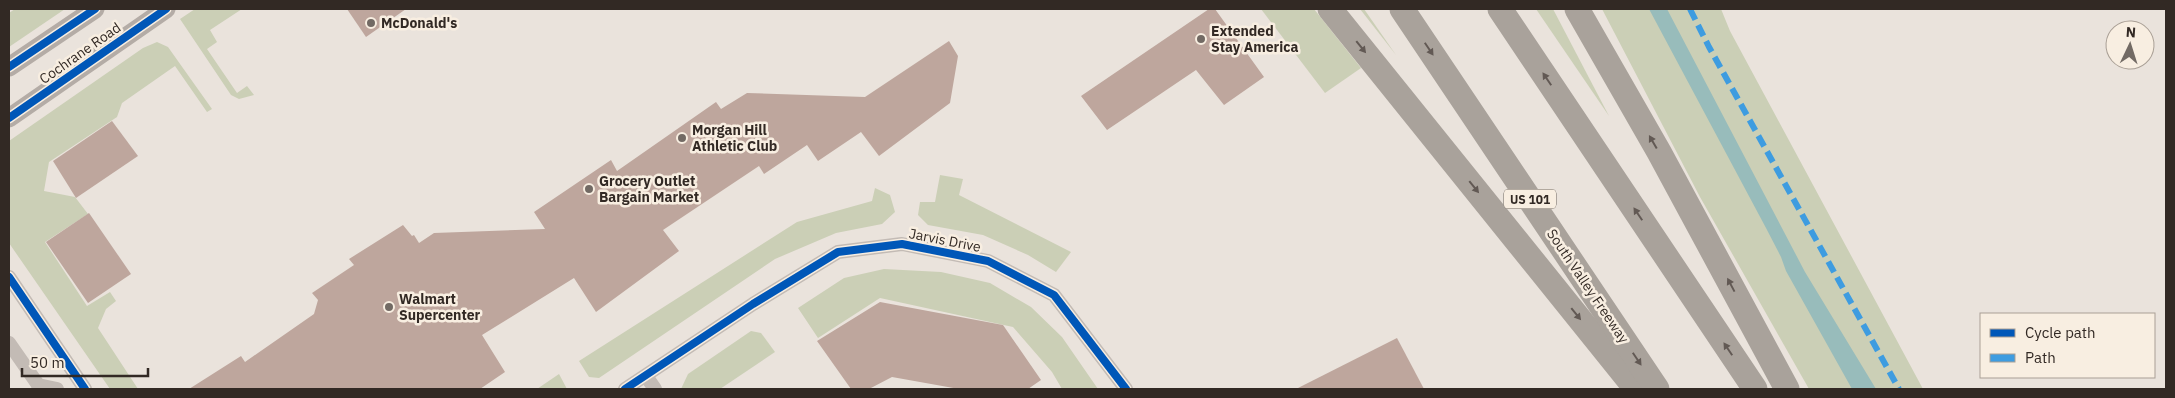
<svg xmlns="http://www.w3.org/2000/svg" width="2175" height="398" font-family="'IBM Plex Sans',sans-serif">
<rect width="100%" height="100%" fill="#eae3dc"/>
<g fill="#cbcfb6">
<path d="M15,9h50l-56,38v-34z"/>
<path d="M195,9h47l-32,21 7,12 -10,7 30,44 10,-7 7,9 -15,4 -8,-4 -51,-76z"/>
<path d="M1261,9h53l47,59 -36,25z"/>
<path d="M1360,9h4l32,46z"/>
<path d="M1536,9h17l56,107z"/>
<path d="M1602,9h119l9,22 193,358h-114l-109,-192z"/>
<path d="M157,42l11,5 44,62 -5,3 -32,-46 -53,37 -5,14 -68,45 -5,29 31,6 13,17 -43,28 42,64 23,-14 6,9 -10,8 -8,19 40,61h-28l-101,-146v-102l134,-93z"/>
<path d="M940,175l23,4 -4,16 112,57 -15,20 -28,-17 -45,-20 -55,-10 -10,-10 2,-13h15z"/>
<path d="M875,188l15,7 5,17 -13,12 -46,9 -61,26 -176,119 -10,-1 -10,-16 218,-139 75,-21z"/>
<path d="M884,269l57,3 49,11 41,24 31,30 36,52h-36l-10,-17 -39,-45 -133,-29 -62,40 -20,-30 46,-30z"/>
<path d="M751,331l10,2 14,19 -55,37h-39l7,-15z"/>
<path d="M559,374l8,15h-30z"/>
</g>
<path fill="#98bcbb" d="M1649,9h18l138,263 71,117h-24l-66,-118 -5,-14 -15,-29z"/>
<g fill="#bea69d">
<path d="M347,9h59l-40,28z"/>
<path d="M1209,9h6l49,68 -40,28 -28,-35 -89,60 -26,-34z"/>
<path d="M949,41l9,15 -8,47 -71,53 -18,-24 -43,29 -11,-16 -43,29 -5,-8 -96,64 16,21 -83,61 -22,-34 -92,57 23,37 -25,17h-291l52,-33 4,6 69,-48 4,-14 -6,-7 42,-28 -5,-6 54,-34 9,11 2,-1 5,8 15,-10 111,-4 -11,-17 77,-52 6,11 99,-69 5,7 26,-16 118,4z"/>
<path d="M112,121l26,35 -62,42 -23,-37z"/>
<path d="M89,213l42,61 -43,29 -42,-61z"/>
<path d="M880,302l123,23 38,55 -13,9h-69l-67,-12 -23,12h-18l-34,-48z"/>
<path d="M1397,338l27,51h-128z"/>
</g>
<g fill="none" stroke-linecap="round" stroke-linejoin="round">
<g stroke="#c3bbb5" stroke-width="14">
<path d="M9,277l76,112"/>
<path d="M9,343l32,46"/>
<path d="M646,376l9,13"/>
<path d="M38,385l19,4"/>
<path d="M625,389l128,-85 85,-52 64,-8 86,17 66,34 72,94"/>
</g>
<g stroke="#b4aca6" stroke-width="19">
<path d="M9,67l86,-58"/>
<path d="M9,118l157,-109"/>
</g>
<g stroke="#a9a29b" stroke-width="25">
<path d="M1330,9l306,380"/>
<path d="M1402,9l255,380"/>
<path d="M1500,9l255,380"/>
<path d="M1577,9l82,143 128,237"/>
</g>
<path stroke="#3e9ce0" stroke-width="6" stroke-dasharray="12 6" stroke-linecap="butt" d="M1690,9l19,38 190,342"/>
<g stroke="#f8eee1" stroke-width="11">
<g id="cycleway">
<path d="M9,67l86,-58"/>
<path d="M9,118l157,-109"/>
<path d="M9,277l76,112"/>
<path d="M625,389l128,-85 85,-52 64,-8 86,17 66,34 72,94"/>
</g>
</g>
<use href="#cycleway" stroke="#0057b8" stroke-width="8"/>
</g>
<defs><path id="oneway-solid" d="M-6-.8H1V-3.2L6.5 0L1 3.2V.8H-6Z" transform="scale(1.25)"/></defs>
<g fill="#625954">
<use href="#oneway-solid" transform="translate(1361 47) rotate(51)"/>
<use href="#oneway-solid" transform="translate(1429 49) rotate(56)"/>
<use href="#oneway-solid" transform="translate(1547 79) rotate(-124)"/>
<use href="#oneway-solid" transform="translate(1653 142) rotate(-120)"/>
<use href="#oneway-solid" transform="translate(1474 187) rotate(51)"/>
<use href="#oneway-solid" transform="translate(1638 214) rotate(-124)"/>
<use href="#oneway-solid" transform="translate(1731 285) rotate(-118)"/>
<use href="#oneway-solid" transform="translate(1576 314) rotate(51)"/>
<use href="#oneway-solid" transform="translate(1728 349) rotate(-124)"/>
<use href="#oneway-solid" transform="translate(1637 359) rotate(56)"/>
</g>
<g fill="#726a64" stroke="#f8eee1" stroke-width="2">
<circle cx="371" cy="23" r="5"/>
<circle cx="1201" cy="39" r="5"/>
<circle cx="682" cy="138" r="5"/>
<circle cx="589" cy="189" r="5"/>
<circle cx="389" cy="307" r="5"/>
</g>
<g text-anchor="middle" dominant-baseline="central" stroke-width="5" stroke-linejoin="round" paint-order="stroke">
<rect fill="#f8eee1" stroke="#6d645d" stroke-width="1" x="1504" y="189.5" width="52" height="19" rx="4"/>
<g font-size="12" font-weight="bold" fill="#322924">
<text x="1530" y="199">US 101</text>
</g>
<g font-size="14" font-weight="bold" fill="#322924" stroke="#f8eee1" text-anchor="start">
<text x="381" y="23">McDonald's</text>
<text x="1211" y="31">Extended<tspan x="1211" dy="16">Stay America</tspan></text>
<text x="692" y="130">Morgan Hill<tspan x="692" dy="16">Athletic Club</tspan></text>
<text x="599" y="181">Grocery Outlet<tspan x="599" dy="16">Bargain Market</tspan></text>
<text x="399" y="299">Walmart<tspan x="399" dy="16">Supercenter</tspan></text>
</g>
<g font-size="14" fill="#322924" stroke="#f8eee1">
<text transform="translate(80 53) rotate(-35)">Cochrane Road</text>
<text transform="translate(945 240) rotate(11)">Jarvis Drive</text>
<text transform="translate(1588 286) rotate(56)">South Valley Freeway</text>
</g>
</g>
<rect width="2175" height="398" fill="none" stroke="#322924" stroke-width="20"/>
<rect x="1980" y="313" width="175" height="65" fill="#f8eee1" stroke="#a99f95"/>
<rect x="1990" y="329" width="25" height="8" fill="#0057b8" stroke="#a99f95"/>
<text x="2025" y="338" font-size="15" fill="#322924">Cycle path</text>
<rect x="1990" y="354" width="25" height="8" fill="#3e9ce0" stroke="#a99f95"/>
<text x="2025" y="363" font-size="15" fill="#322924">Path</text>
<g transform="translate(2130 45) rotate(4)"><circle r="24" fill="#f8eee1" stroke="#a99f95"/>
<path d="M0-4L9 19L0 12L-9 19Z" fill="#726a64"/>
<text y="-8" font-size="14" font-weight="bold" text-anchor="middle" fill="#322924">N</text>
</g>
<path d="M22 368v8h126v-8" fill="none" stroke="#322924" stroke-width="2.5"/>
<text x="30" y="368" font-size="15" fill="#322924" stroke="#f8eee1" stroke-width="4" paint-order="stroke">50 m</text>
</svg>
